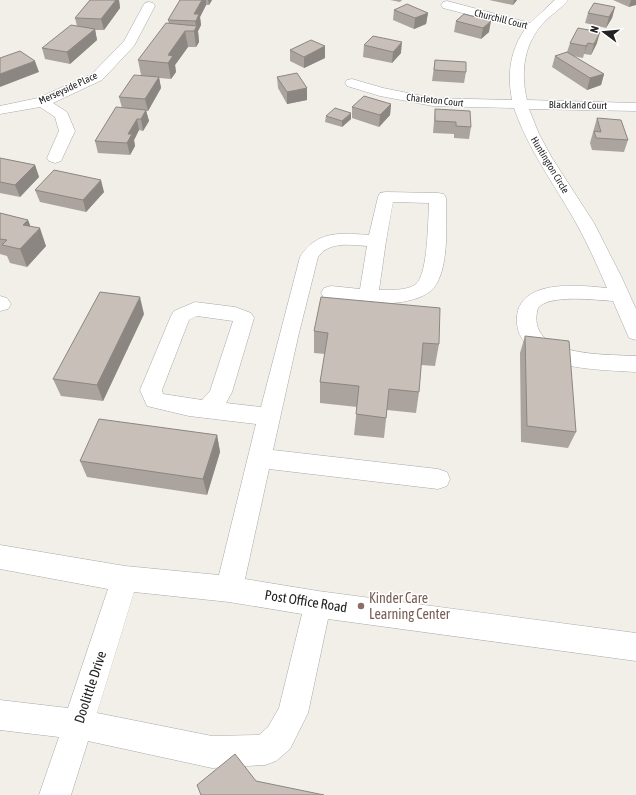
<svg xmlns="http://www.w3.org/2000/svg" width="636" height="795" font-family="'Asap Condensed',sans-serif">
<rect width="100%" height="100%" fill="#f2efe9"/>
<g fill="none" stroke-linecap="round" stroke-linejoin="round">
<g stroke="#a9a9a9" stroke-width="1">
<g id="minor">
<path d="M555,0h13c-6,8 -16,14 -23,21 -21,22 -25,50 -18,79l109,3v8l-107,-2 10,25 13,24 42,65 28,55 14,31v31l-7,-2 -16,-37c-17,-1 -64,-7 -75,7 -14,50 68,46 98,48v16c-31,-2 -68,-2 -96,-16 -11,-6 -22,-19 -23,-32 -4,-46 60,-39 90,-36 -10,-23 -20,-46 -32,-67 -21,-37 -47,-72 -61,-113l-81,-2 -53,-10 -33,-10 -2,-3 2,-3 5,-1 31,9 50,10 79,2c-5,-26 -2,-49 13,-71l-82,-21 -2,-3 2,-3 4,-1 83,22z"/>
<path d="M149,2l4,1 2,3 -21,40 -32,34 -49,23 14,9 8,19 -14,30 -6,2 -6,-2 -2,-3 12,-27 -4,-14 -15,-10 -40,7v-8l38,-8 54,-24 32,-33 19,-35 2,-3z"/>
<path d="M386,192l52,1 6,1 2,4c0,25 3,63 -9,85 -13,28 -88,22 -113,15l-3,-5 3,-5 7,-2 29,3 7,-43c-16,-1 -38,-5 -49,11l-20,80 -25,113 165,19 9,3 3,7 -3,7 -9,3 -169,-20 -24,110 73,12 318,42v28l-308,-42 -20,94 -18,36 -14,12 -11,4 -53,3 -124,-27 -17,54h-32l20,-58 -59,-7v-30l68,8 40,-119 -108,-20v-24l125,21 94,9 37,-151 -67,-8 -42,-10 -7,-16 31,-74 3,-5 21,-9 40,5 16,6 3,5 -22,74 -6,11 35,4 39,-150c17,-27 41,-24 69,-22l9,-38 2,-4zM393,202l36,1c-1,17 -1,71 -13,81 -9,7 -26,6 -37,6l7,-49zM197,316l36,5 -23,70 -8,9 -39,-6 -1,-4 27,-70zM134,592l95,10 73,12 -23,94 -11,19 -9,8 -47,1 -115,-23z"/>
<path d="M0,296l7,2 4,6 -3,5 -8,2z"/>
</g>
</g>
<use href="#minor" fill="#fff" fill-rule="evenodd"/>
</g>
<g fill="#aba49e">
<path d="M90,0h29l1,8 -16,22h-9l2,10 -27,24 -25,-5 -3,-11 35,-22 -2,-8z"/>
<path d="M180,0h32l-3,5h-3l-6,12 1,8 -3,6 1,11 -3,5h-8l-13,18 1,7 -5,7 -12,-1 2,10 -13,23h-2l3,10 -6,10 -4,-1 -5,10 1,6 -5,9 -32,-2 -3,-12 27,-33 -3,-11 22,-22 -3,-15 31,-36 -1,-4z"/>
<path d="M390,0h12l-2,2z"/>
<path d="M489,0h28l-4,5z"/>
<path d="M613,0h23l-7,7z"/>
<path d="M615,7l-3,11 -6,10 -21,-5 3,-10z"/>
<path d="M394,10l34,3 -2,11 -12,5 -21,-9z"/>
<path d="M464,14l25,18 -8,7 -27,-7 2,-11z"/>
<path d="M570,43h27l-6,12 -7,-1 -1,4 -10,-2 31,18 -3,11 -14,5 -35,-23 3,-11 12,-4z"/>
<path d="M364,45l37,8 -9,10 -29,-6z"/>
<path d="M290,50l35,8 -21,10 -14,-7z"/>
<path d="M435,60l31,12 -2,11 -32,-2z"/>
<path d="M277,77l30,23 -20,4 -9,-16z"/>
<path d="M391,104l-1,11 -11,12 -27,-9v-11z"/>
<path d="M435,109l36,18 -2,12 -15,-1v-4l-21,-1z"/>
<path d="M326,116l25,3 -9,8 -17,-5z"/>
<path d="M597,118l31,22 -4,12 -32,-2 -2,-7z"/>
<path d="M0,158l35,7 4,12 -19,20 -20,-4z"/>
<path d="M35,190l69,2 -18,20 -46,-10z"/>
<path d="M0,213l28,7 2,6 16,20 -19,21 -17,-4 -3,-7 -7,-2z"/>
<path d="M144,314l-41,87 -42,-5 -8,-17z"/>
<path d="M314,331l125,13 -4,22 -14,-1 -2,27 -3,21 -29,-3 -3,28 -30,-3 3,-28 -37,-4v-21l5,-28 -11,-1z"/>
<path d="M525,336l51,96 -8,16 -47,-6 -1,-89z"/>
<path d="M217,435l3,17 -13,43 -120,-18 -7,-16z"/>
</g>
<g fill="#8b8681">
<path d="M116,0h3l1,8 -16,22 -3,-11z"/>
<path d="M202,0h4v5l-6,12 1,8 -3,6 1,11 -3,5 -2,-16 2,-4 -2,-13z"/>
<path d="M208,0h4l-3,5z"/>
<path d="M514,0h3l-4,5z"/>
<path d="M631,0h5v5l-7,2z"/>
<path d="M615,7l-3,11 -6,10 3,-11z"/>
<path d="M428,13l-2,11 -12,5 1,-11z"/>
<path d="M491,21l-2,11 -8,7 2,-11z"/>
<path d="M95,29l2,11 -27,24 -3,-12z"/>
<path d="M185,31l3,16 -13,18 1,7 -5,7 -3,-16v-8z"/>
<path d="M600,32l-3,11 -6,12 3,-11z"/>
<path d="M402,42l-1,11 -9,10 1,-11z"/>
<path d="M588,43l-4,11 -1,4 3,-12z"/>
<path d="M325,46v12l-21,10v-11z"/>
<path d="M35,61l4,11 -39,15v-13z"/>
<path d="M604,74l-3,11 -14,5 3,-12z"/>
<path d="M159,77l2,11 -13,23 -3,-12z"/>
<path d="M307,88v12l-20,4v-12z"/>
<path d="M391,104l-1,11 -11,12 1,-12z"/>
<path d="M146,110l3,11 -6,10 -2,-12z"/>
<path d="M351,113v6l-9,8v-6z"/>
<path d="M137,119l2,11 -5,10 1,6 -5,9 -3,-12 1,-9z"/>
<path d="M35,165l4,12 -19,20 -5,-12z"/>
<path d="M101,180l3,12 -18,20 -3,-12z"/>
<path d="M28,220l6,15 6,-7 6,18 -19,21 -7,-18 3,-24z"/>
<path d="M140,297l4,17 -41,87 -6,-16z"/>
<path d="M217,435l3,17 -13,43 -4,-16z"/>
</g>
<g fill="#c7bfb8" stroke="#8b8681">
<path d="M90,0h26l-15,19 -26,-1z"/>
<path d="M180,0h22l-8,14h5l-3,7 -28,-1z"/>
<path d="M594,3l21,4 -6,10 -21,-4z"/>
<path d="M407,4l21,9 -13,5 -21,-8z"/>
<path d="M464,14l27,7 -8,7 -27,-7z"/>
<path d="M166,23l31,3 -3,5h-9l-17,24 5,1 -5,7 -30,-3z"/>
<path d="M71,25l24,4 -28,23 -25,-4z"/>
<path d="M578,28l22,4 -6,12 -6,-1 -2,3 -16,-3z"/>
<path d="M373,36l29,6 -9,10 -29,-7z"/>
<path d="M311,40l14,6 -21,11 -14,-7z"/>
<path d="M20,51l15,10 -35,13v-16z"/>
<path d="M567,52l37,22 -14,4 -35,-22z"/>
<path d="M435,60l31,2v10l-32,-2z"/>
<path d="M297,73l10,15 -20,4 -10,-15z"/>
<path d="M134,75l25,2 -14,22 -26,-2z"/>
<path d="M364,96l27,8 -11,11 -28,-8z"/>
<path d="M116,107l30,3 -5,9h-4l-9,15h4l-5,9 -32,-2z"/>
<path d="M335,108l16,5 -9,8 -16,-5z"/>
<path d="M435,109l35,2 1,16 -15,-1v-4l-21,-1z"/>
<path d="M597,118l24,2 7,20 -32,-2 -2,-7 7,1z"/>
<path d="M0,158l35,7 -20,20 -15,-3z"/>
<path d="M54,170l47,10 -18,20 -48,-10z"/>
<path d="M0,213l28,7 -5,5 17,3 -20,21 -18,-4 5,-5 -7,-1z"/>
<path d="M100,292l40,5 -43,88 -44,-6z"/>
<path d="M321,297l119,11 -1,36 -16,-1 -4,49 -30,-3 -3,29 -30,-4 3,-28 -39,-4 8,-49 -14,-2z"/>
<path d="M525,336l44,5 7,91 -49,-6z"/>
<path d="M99,419l118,16 -14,44 -123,-18z"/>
<path d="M235,754l21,27 68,14h-123l-4,-10z"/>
</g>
<circle fill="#8d6e63" stroke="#fff" stroke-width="1.5" cx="361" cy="606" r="4"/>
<g text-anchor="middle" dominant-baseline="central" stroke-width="3" stroke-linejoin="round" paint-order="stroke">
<g font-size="10" fill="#222" stroke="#fff">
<text transform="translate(501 19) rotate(14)">Churchill Court</text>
<text transform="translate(68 88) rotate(-25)">Merseyside Place</text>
<text transform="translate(435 100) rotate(6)">Charleton Court</text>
<text transform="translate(578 105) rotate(1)">Blackland Court</text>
<text transform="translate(550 165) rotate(59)">Huntington Circle</text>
</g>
<g font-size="14" fill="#785e54" stroke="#fff" text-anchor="start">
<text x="369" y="598">Kinder Care<tspan x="369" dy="16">Learning Center</tspan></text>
</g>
<g font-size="14" fill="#222" stroke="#fff">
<text transform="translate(306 601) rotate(9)">Post Office Road</text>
<text transform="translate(90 687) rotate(-72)">Doolittle Drive</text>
</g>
</g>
<g transform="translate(604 32) rotate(286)" stroke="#ffffff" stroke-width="3" paint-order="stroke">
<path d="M0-3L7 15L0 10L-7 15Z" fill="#222222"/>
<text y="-6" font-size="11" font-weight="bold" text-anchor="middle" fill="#222222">N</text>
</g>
</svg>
